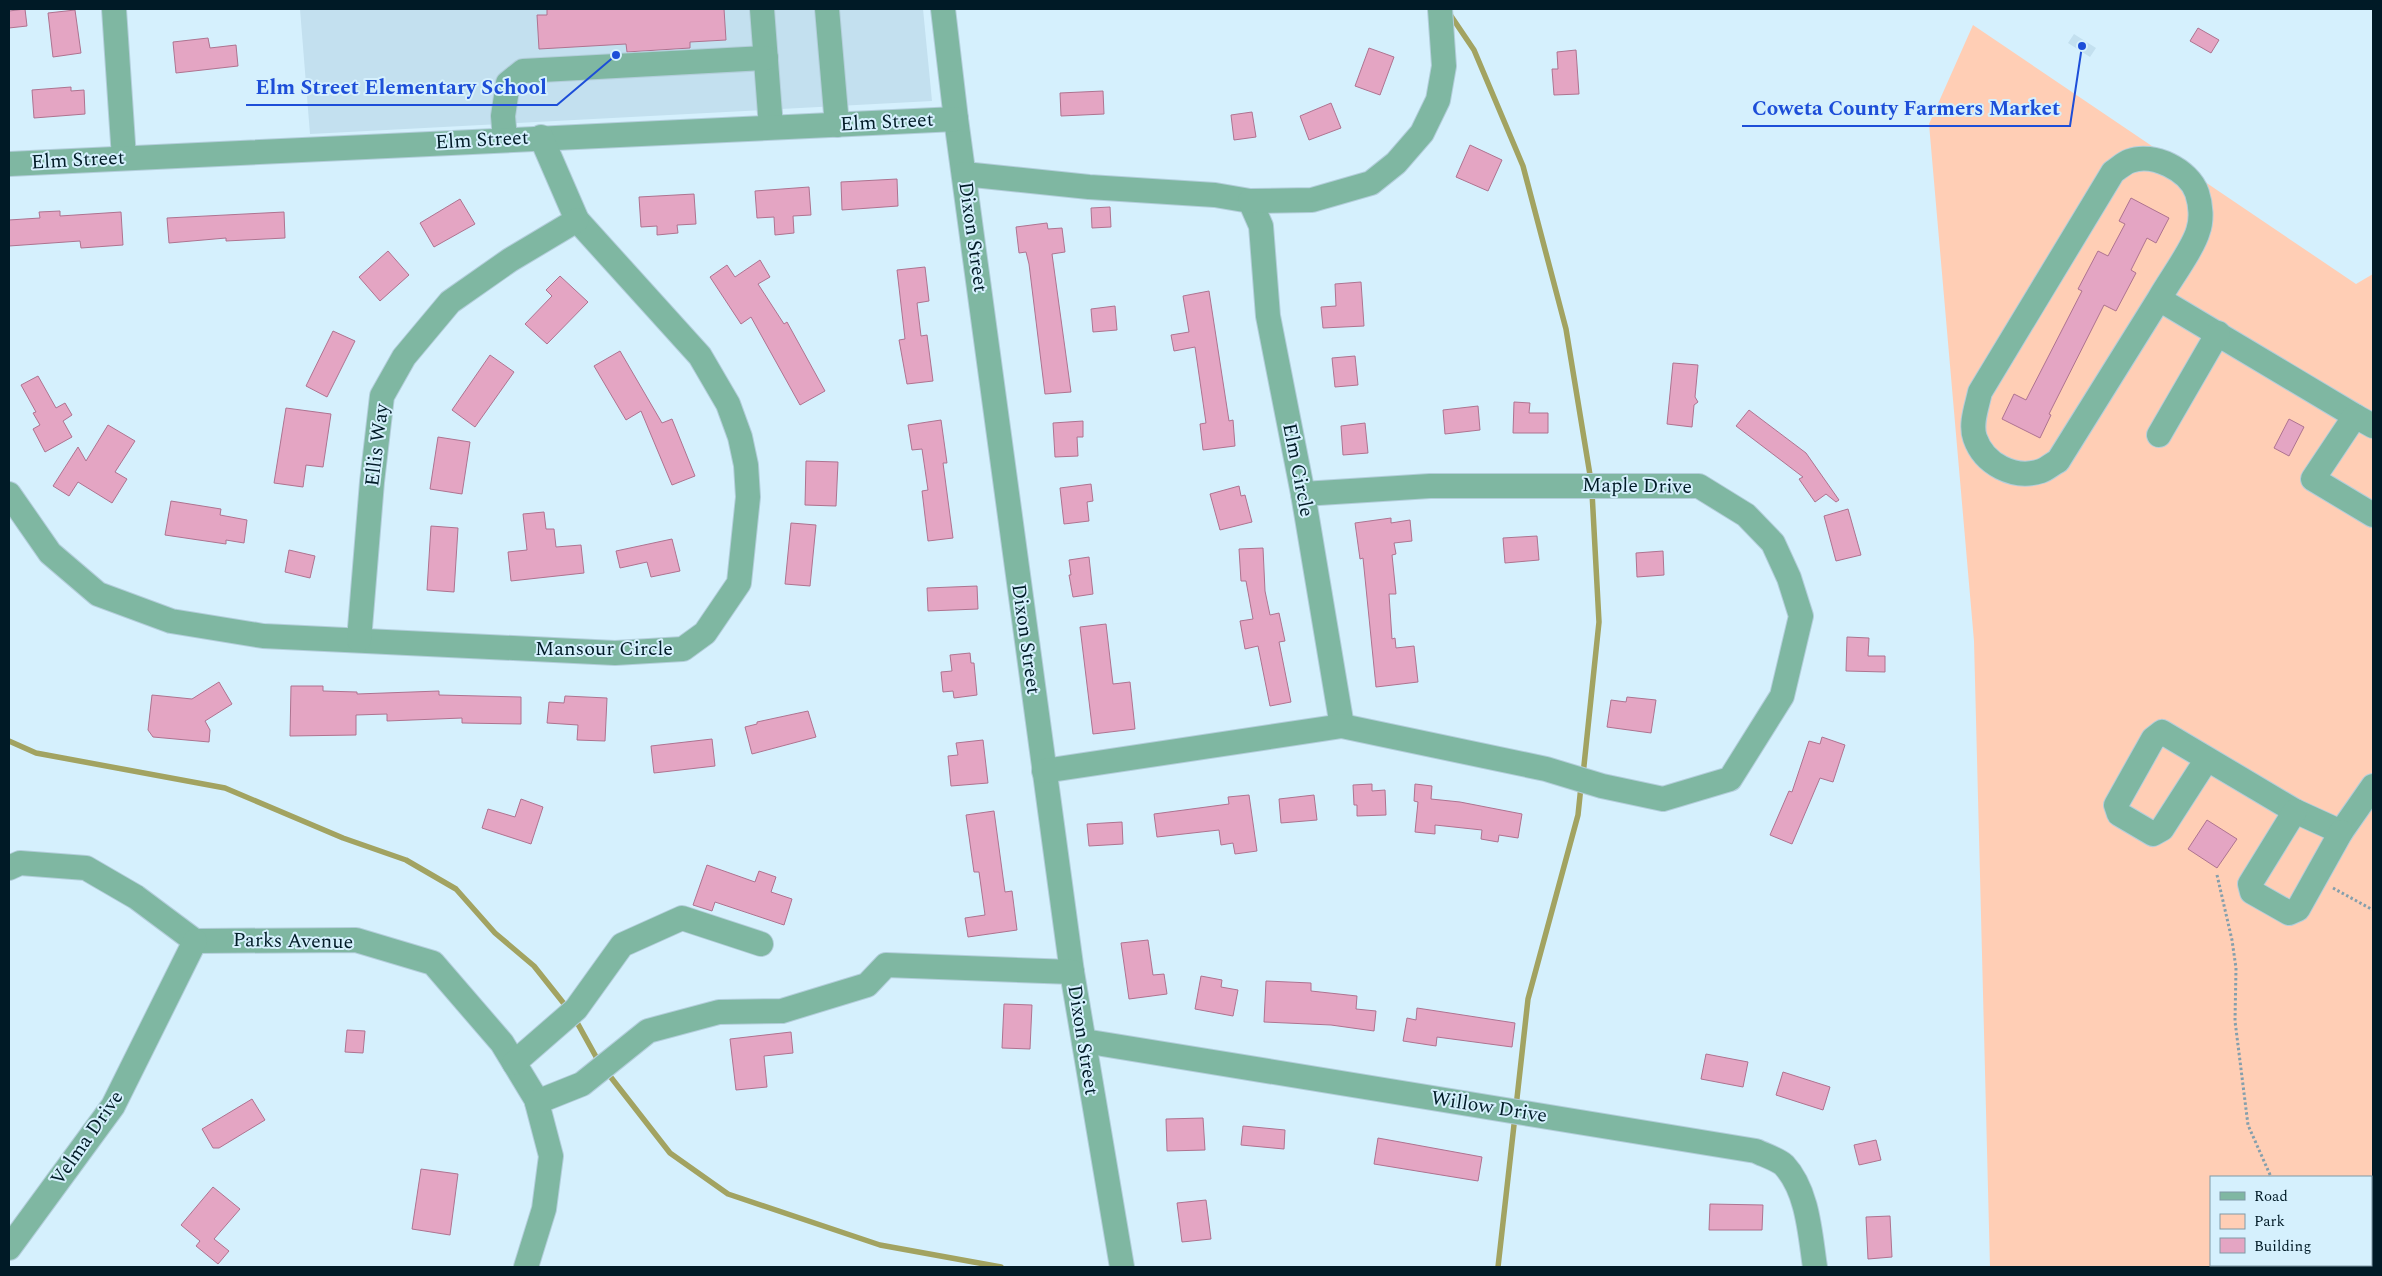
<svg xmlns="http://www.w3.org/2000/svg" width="2382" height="1276" font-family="Spectral,serif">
<rect width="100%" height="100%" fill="#d5f0fd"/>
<g fill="#c3e0ef">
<path d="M300,9h623l9,92 -622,33z"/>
<path d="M2074,34l22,14 -6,9 -22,-14z"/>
</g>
<path fill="#ffceb5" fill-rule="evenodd" d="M1973,25l383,259 17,-10v993h-383l-16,-626 -45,-517zM2211,1177h160v88h-160z"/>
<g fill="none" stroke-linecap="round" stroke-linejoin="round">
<g stroke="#a2a361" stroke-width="5.5">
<path d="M1449,13l25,37 49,116 43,163 25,152"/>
<path d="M9,741l27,12 189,35 118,50 63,22 50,29 39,44 39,33 35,44"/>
<path d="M1583,775l16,-153 -7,-130"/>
<path d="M574,1017l26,47"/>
<path d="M606,1071l64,82 58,41 152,51 121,22"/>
<path d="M1516,1107l12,-108 50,-184 3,-29"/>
<path d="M1498,1267l17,-151"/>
</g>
</g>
<g fill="#e4a5c3" stroke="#ae7390">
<path d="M25,9l2,17 -18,2v-17z"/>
<path d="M547,9h177l2,31 -36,2v6l-63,4 -1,-8 -87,5 -2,-34h10z"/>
<path d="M75,10l6,43 -28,4 -5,-44z"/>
<path d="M2198,28l21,12 -8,13 -21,-12z"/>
<path d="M208,38l2,10 26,-3 2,21 -62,7 -3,-31z"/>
<path d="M1369,48l25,9 -14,38 -25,-9z"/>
<path d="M1576,50l3,44 -25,1 -2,-26h6l-1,-17z"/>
<path d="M71,87v4l13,-1 1,24 -51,4 -2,-28z"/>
<path d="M1103,91l1,23 -43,2 -1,-23z"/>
<path d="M1331,103l10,25 -32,12 -9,-24z"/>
<path d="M1252,112l4,25 -22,3 -3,-25z"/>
<path d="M1470,145l32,15 -14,31 -32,-14z"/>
<path d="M897,179l1,27 -56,4 -1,-28z"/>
<path d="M809,187l2,28 -18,1 1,17 -19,2 -1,-18 -17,1 -2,-27z"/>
<path d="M694,194l2,30 -19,1 1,8 -21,2v-9l-16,1 -2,-30z"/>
<path d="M2131,198l38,20 -13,25 -9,-5 -16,32 5,3 -20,38 -12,-6 -55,109 2,1 -11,23 -38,-19 12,-25 12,6 56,-109 -4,-2 20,-38 10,5 17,-32 -6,-3z"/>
<path d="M460,199l15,25 -41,23 -14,-24z"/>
<path d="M1110,207l1,20 -19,1 -1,-20z"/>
<path d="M60,211v5l61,-4 2,33 -42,3 -1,-7 -71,5v-26l31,-2 -1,-6z"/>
<path d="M284,212l1,26 -59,3v-3l-57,5 -2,-25z"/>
<path d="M1047,223l1,6 14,-1 3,24 -13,2 19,138 -26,2 -16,-130 -3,-12 -7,1 -3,-26z"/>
<path d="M388,251l21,24 -29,26 -21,-24z"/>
<path d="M760,260l10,17 -12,7 26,40 3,-2 38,69 -25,14 -49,-88 -10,7 -31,-47 17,-12 8,12z"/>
<path d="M925,267l4,34 -12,2 4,33 6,-1 6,46 -26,3 -8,-44 6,-1 -8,-69z"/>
<path d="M560,276l28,26 -41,42 -22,-20 27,-28 -6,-6z"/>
<path d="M1361,282l3,44 -41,2 -2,-21 15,-1 -1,-22z"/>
<path d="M1209,291l20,130 4,-1 2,26 -32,4 -3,-26 6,-1 -11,-76 -21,4 -3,-16 18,-3 -6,-36z"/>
<path d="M1115,306l2,24 -24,2 -2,-23z"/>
<path d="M333,331l22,10 -28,56 -21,-11z"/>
<path d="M620,351l42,72 10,-4 23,57 -23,9 -31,-74 -15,9 -32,-54z"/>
<path d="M490,355l24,17 -39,55 -23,-17z"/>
<path d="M1355,356l3,29 -23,2 -3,-29z"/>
<path d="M1673,363l25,2 -3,32 3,5 -4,3 -2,22 -25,-3z"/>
<path d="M38,376l18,32 9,-5 7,12 -9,6 9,16 -27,15 -12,-23 7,-4 -7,-12 3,-1 -15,-27z"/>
<path d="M1514,402l16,1 -1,10h19v20h-35z"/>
<path d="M1478,406l2,24 -35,4 -2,-24z"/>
<path d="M286,408l45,6 -8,53 -17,-2 -3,22 -29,-4z"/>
<path d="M1749,410l57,43 33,47 -3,2 -10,-8 -11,8 -16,-23 4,-2 -67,-51z"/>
<path d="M2289,419l15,8 -15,29 -15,-8z"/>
<path d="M941,420l6,43h-4l10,75 -25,3 -6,-50 6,-1 -6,-41 -10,1 -4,-25z"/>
<path d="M1083,421v16h-6l1,19 -23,1 -2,-34z"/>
<path d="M1365,423l3,30 -25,2 -2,-29z"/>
<path d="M108,425l27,16 -20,31 12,7 -15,24 -34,-21 -9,14 -16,-10 25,-39 8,14z"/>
<path d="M438,437l32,5 -8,52 -32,-5z"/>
<path d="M806,461l32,1 -2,44 -31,-1z"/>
<path d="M1091,484l2,17 -6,1 2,19 -25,3 -4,-36z"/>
<path d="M1239,486l2,10 4,-1 7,27 -32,8 -10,-36z"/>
<path d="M171,501l50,8 -1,6 27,5 -3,23 -18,-3v4l-61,-9z"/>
<path d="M1848,509l13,46 -25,6 -12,-45z"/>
<path d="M544,512l2,17h8l2,18 25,-2 3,28 -73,8 -3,-29 19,-2 -4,-36z"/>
<path d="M1391,518v5l19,-3 2,21 -18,2 2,11 -4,1 4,39h-7l3,45 3,-1 1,10 18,-2 4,36 -42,5 -13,-129 -3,1 -5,-36z"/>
<path d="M791,523l25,2 -6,61 -25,-2z"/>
<path d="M431,526l27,2 -4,64 -27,-2z"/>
<path d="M1537,536l2,24 -34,3 -2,-25z"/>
<path d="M672,539l8,32 -29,6 -4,-15 -27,6 -4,-17z"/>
<path d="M1263,548l2,43 5,24 9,-2 6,28 -6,1 12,60 -21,4 -12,-60 -13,3 -5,-28 13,-2 -7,-38h-5l-2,-32z"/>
<path d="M289,550l26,6 -5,22 -25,-6z"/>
<path d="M1663,551l1,24 -27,2 -1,-24z"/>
<path d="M1089,557l4,37 -20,3 -4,-22h2l-2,-15z"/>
<path d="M977,586l1,23 -50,2 -1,-23z"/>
<path d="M1106,624l7,60 17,-2 5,47 -42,5 -13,-107z"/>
<path d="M1847,637l22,1 -1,18h17v16l-39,-1z"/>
<path d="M970,653l1,10h3l3,32 -23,3 -1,-7 -10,1 -2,-20 11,-1 -2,-16z"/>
<path d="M219,682l13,22 -27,17 5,9 -1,12 -56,-5 -5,-7 4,-35 40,4z"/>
<path d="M291,686h32v5l34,1v2l82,-3v4l82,2v27l-59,-1v-5l-75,3v-7l-31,1v20l-66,1z"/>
<path d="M565,696l42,2 -2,43 -28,-1 1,-15 -31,-2 2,-21 15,1z"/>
<path d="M1627,697l29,3 -5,33 -44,-6 4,-27 15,2z"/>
<path d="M808,711l8,26 -64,17 -7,-27 12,-3v-2z"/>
<path d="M1822,737l23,8 -12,37 -13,-4 -28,66 -22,-9 19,-44 3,1 17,-51 11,3z"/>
<path d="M712,739l3,27 -61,7 -3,-27z"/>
<path d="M983,740l5,43 -37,3 -3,-30 10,-1 -2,-12z"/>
<path d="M1372,784v7l13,-1 1,25 -29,1v-11h-3l-1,-20z"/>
<path d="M1415,784l17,2 -1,13 29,3 62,12 -4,24 -19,-3 -1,7 -17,-3 1,-9 -47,-5v9l-20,-2 3,-30 -4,-1z"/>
<path d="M1249,795l8,56 -22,3 -2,-11 -12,2 -2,-15 -62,7 -3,-23 75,-10 -1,-7z"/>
<path d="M1314,795l3,25 -36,3 -2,-24z"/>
<path d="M521,799l22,8 -12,37 -49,-16 6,-19 27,8z"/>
<path d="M994,811l11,81 7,-1 5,39 -49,7 -3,-19 20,-3 -6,-43h-5l-8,-57z"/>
<path d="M2207,820l30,19 -20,29 -29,-19z"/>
<path d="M1122,822l1,22 -34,2 -2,-22z"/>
<path d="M707,865l48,17 4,-11 17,6 -5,15 21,7 -8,26 -69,-23 -3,9 -19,-6z"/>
<path d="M1148,940l5,35 11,-1 3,20 -38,5 -8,-56z"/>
<path d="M1201,976l21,4 -1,7 17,3 -5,26 -38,-7z"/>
<path d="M1266,981l45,2v8l46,5 -1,13 20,2 -2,20 -43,-6 -67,-3z"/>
<path d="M1004,1004l28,1 -2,44 -28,-1z"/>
<path d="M1417,1008l98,15 -3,24 -75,-10 -1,9 -33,-5 4,-23 9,2z"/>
<path d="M347,1030l18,1 -2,22 -18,-1z"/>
<path d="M791,1032l2,21 -29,3 3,31 -31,3 -6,-51z"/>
<path d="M1706,1054l42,8 -5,25 -42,-8z"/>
<path d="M1783,1072l47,15 -7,23 -47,-15z"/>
<path d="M252,1099l13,21 -46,28h-6l-11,-19z"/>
<path d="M1203,1118l2,32 -38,1 -1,-32z"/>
<path d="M1243,1126l42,4 -1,19 -43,-4z"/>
<path d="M1378,1138l104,19 -4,24 -104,-17z"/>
<path d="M1876,1140l5,20 -22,5 -5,-20z"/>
<path d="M421,1169l37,5 -8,61 -38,-6z"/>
<path d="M213,1187l27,22 -26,30 15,12 -11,13 -22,-18 4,-5 -19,-16z"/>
<path d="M1206,1200l5,39 -29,3 -5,-39z"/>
<path d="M1710,1204l53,1 -1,25h-53z"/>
<path d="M1890,1216l2,41 -24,2 -2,-42z"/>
</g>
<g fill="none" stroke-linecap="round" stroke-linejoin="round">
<g stroke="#b3cedb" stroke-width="26">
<g id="minor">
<path d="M114,9l10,149"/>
<path d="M762,9l9,118"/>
<path d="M827,9l10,116"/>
<path d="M943,9l13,110 116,853 50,295"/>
<path d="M505,139l-2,-23 5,-33 15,-12 243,-13"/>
<path d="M9,164l947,-45"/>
<path d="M964,174l125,13 126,8 35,6 11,25 7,90 35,178 39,232"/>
<path d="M1250,201l62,-1 59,-17 25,-20 26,-30 16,-33 6,-34 -4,-57"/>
<path d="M2159,299c10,-18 34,-50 39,-68 4,-11 3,-26 -1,-38 -8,-23 -44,-41 -67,-32 -6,2 -11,7 -17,11l-133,220c-3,14 -10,32 -5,46 9,26 39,42 66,33 6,-2 11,-7 17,-10l101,-162 196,117"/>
<path d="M2373,426l-18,-10 -42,63 60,36"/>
<path d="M2159,435l59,-102"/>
<path d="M9,494l41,59 48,41 73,27 92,15 352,17 68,-4 22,-16 34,-50 9,-86 -2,-32 -6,-28 -12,-33 -28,-48 -123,-136 -36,-83"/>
<path d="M359,640l13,-158 10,-86 22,-39 46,-55 60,-42 67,-40"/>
<path d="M2207,759l-45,70 -9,5 -34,-20 -3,-9 37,-66 9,-7 133,79 46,21 32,-46"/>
<path d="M1044,771l298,-45 204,43 56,17 61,13 67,-20 52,-83 19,-80 -12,-38 -16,-35 -27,-28 -47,-29h-269l-127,8"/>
<path d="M2295,811l-45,73 2,8 37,21 9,-4 43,-77"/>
<path d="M9,868l11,-5 66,5 50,29 59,44 161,-1 77,23 69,80 34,56 15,57 -7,53 -18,58"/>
<path d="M1084,1041l672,110c8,4 21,8 28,14 24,26 26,69 31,102"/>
<path d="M514,1063l62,-54 46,-64 60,-27 79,26"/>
<path d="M537,1102l45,-18 66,-53 71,-19 63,-1 85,-26 19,-20 186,7"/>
<path d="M9,1248l104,-142 82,-165"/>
</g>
</g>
<g stroke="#859fac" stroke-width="3" stroke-dasharray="2.5 2.5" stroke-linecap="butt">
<path d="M2217,875l15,65 4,28 -1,53 13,104 23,52"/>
<path d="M2333,888l40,22"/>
<path d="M2285,1267v-2"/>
</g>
<use href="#minor" stroke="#7fb7a2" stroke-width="24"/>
</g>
<g text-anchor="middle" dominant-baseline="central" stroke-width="4" stroke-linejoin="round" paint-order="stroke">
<g font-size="20" fill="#001a26" stroke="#d5f0fd">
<text transform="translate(887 122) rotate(-3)">Elm Street</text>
<text transform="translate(482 140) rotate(-3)">Elm Street</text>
<text transform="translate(78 160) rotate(-3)">Elm Street</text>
<text transform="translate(973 237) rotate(82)">Dixon Street</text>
<text transform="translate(377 445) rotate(-83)">Ellis Way</text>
<text transform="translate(1298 470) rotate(79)">Elm Circle</text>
<text transform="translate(1637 486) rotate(1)">Maple Drive</text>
<text transform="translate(1026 639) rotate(82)">Dixon Street</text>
<text x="604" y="649">Mansour Circle</text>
<text transform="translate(293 941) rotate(1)">Parks Avenue</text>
<text transform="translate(1083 1040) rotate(81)">Dixon Street</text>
<text transform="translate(1489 1107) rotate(9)">Willow Drive</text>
<text transform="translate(87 1138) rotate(-55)">Velma Drive</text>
</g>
</g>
<path fill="none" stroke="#1d4ed8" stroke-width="2" d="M616 55L557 105H246M2082 46L2070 126H1742"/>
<g fill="#1d4ed8" stroke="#d5f0fd" stroke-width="2">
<circle cx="616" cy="55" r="5"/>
<circle cx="2082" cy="46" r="5"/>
</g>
<g font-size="21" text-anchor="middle" font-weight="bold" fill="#1d4ed8" stroke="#d5f0fd" stroke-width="4" stroke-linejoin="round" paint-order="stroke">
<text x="401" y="94">Elm Street Elementary School</text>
<text x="1906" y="115">Coweta County Farmers Market</text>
</g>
<rect width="2382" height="1276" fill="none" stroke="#001a26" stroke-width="20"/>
<rect x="2210" y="1176" width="162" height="90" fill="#d5f0fd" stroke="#809aa7"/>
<rect x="2220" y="1192" width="25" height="8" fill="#7fb7a2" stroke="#809aa7"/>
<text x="2254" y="1201" font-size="15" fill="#001a26">Road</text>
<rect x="2220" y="1214" width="25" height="15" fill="#ffceb5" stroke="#809aa7"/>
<text x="2254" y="1226" font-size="15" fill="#001a26">Park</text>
<rect x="2220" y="1238" width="25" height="15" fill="#e4a5c3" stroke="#809aa7"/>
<text x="2254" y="1251" font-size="15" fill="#001a26">Building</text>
</svg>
